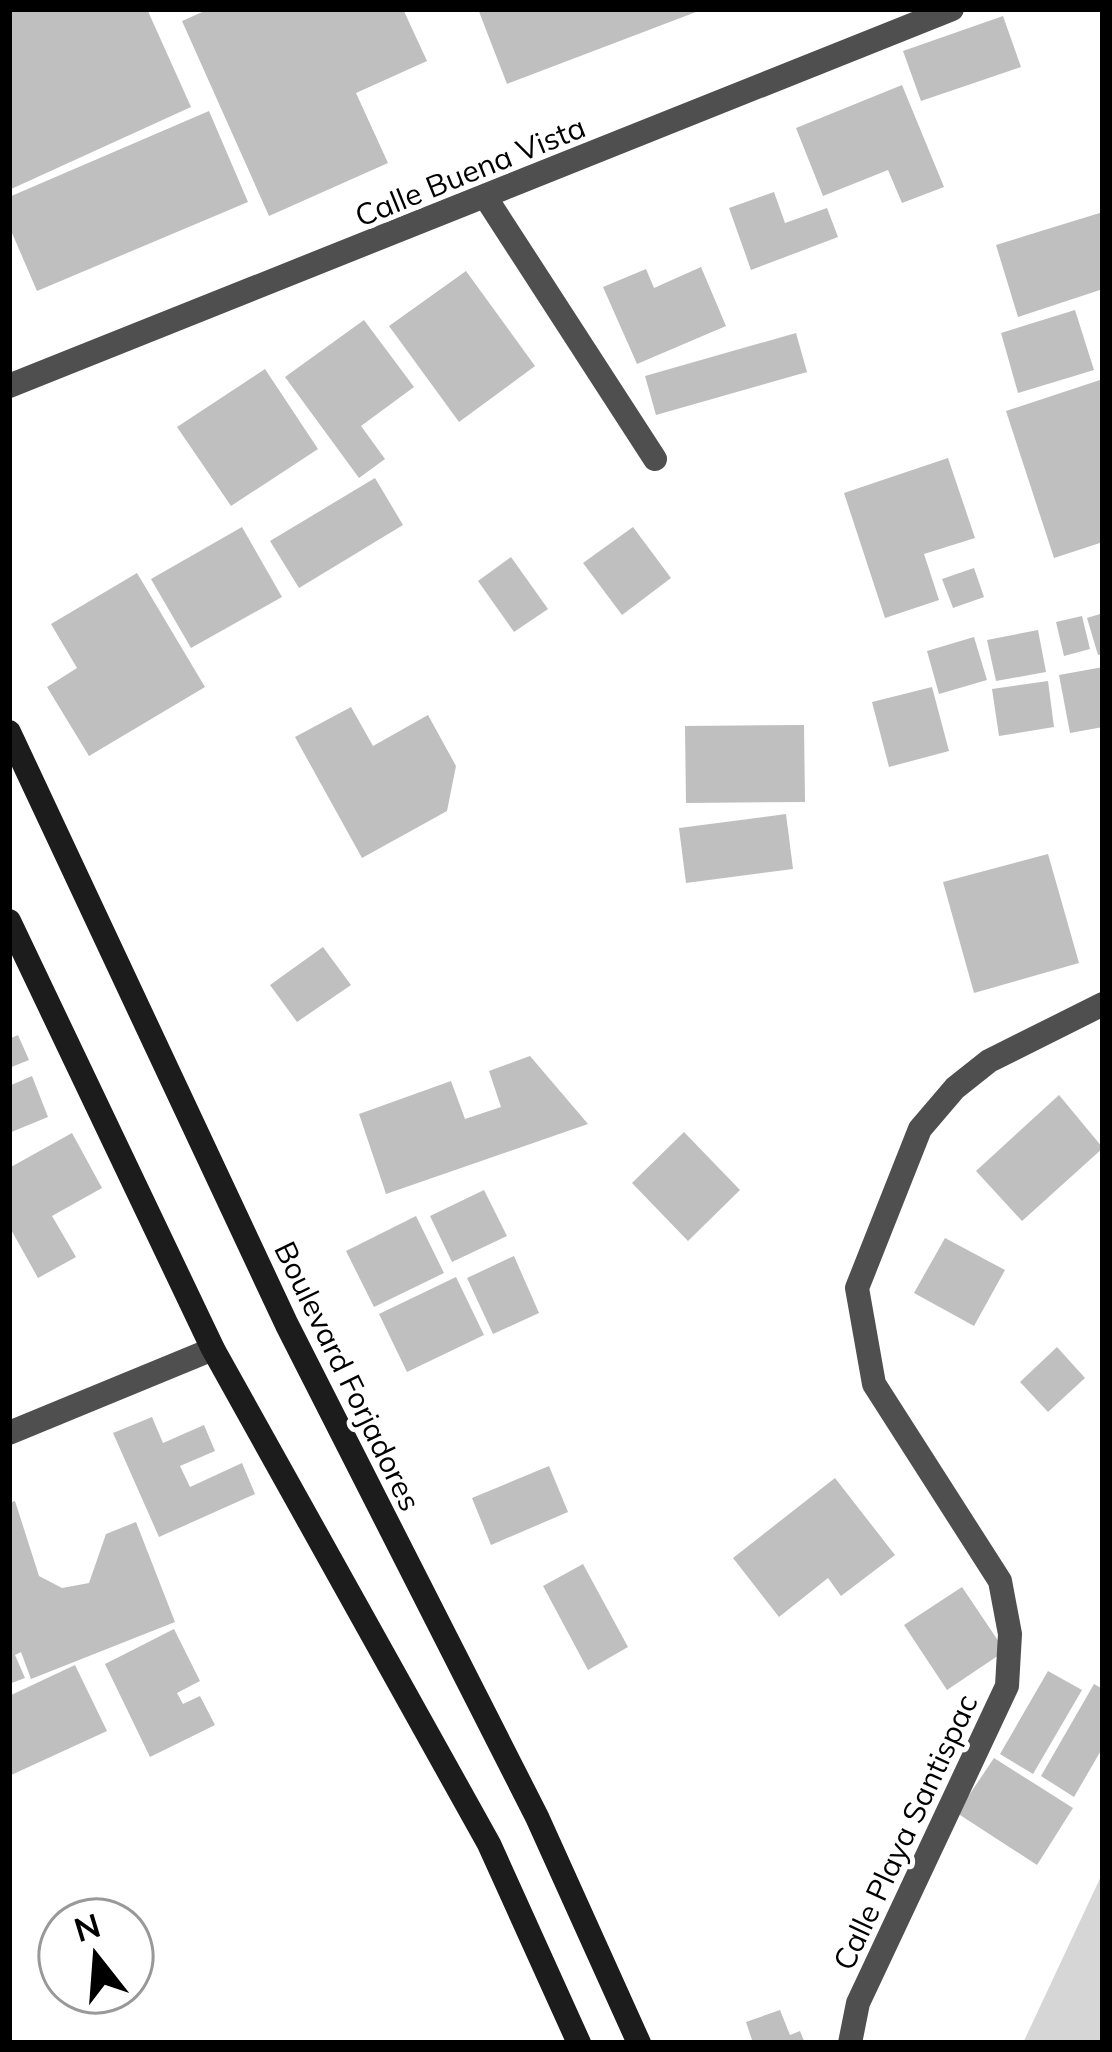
<svg xmlns="http://www.w3.org/2000/svg" width="1112" height="2052" font-family="Mulish,sans-serif">
<rect width="100%" height="100%" fill="#fff"/>
<path fill="#d6d6d6" d="M1103,1872v171h-80z"/>
<g fill="#bfbfbf">
<path d="M9,9h138l44,98 -182,83z"/>
<path d="M209,9h194l24,52 -71,32 32,70 -119,53 -87,-195z"/>
<path d="M478,9h226l-197,75z"/>
<path d="M1003,16l18,51 -100,34 -18,-50z"/>
<path d="M902,85l42,102 -42,16 -14,-33 -65,26 -27,-68z"/>
<path d="M209,111l39,91 -211,89 -28,-65v-29z"/>
<path d="M774,192l11,31 42,-15 11,29 -87,33 -22,-62z"/>
<path d="M1103,212v77l-85,28 -22,-72z"/>
<path d="M701,267l25,59 -89,38 -34,-77 43,-18 8,19z"/>
<path d="M466,271l69,95 -76,56 -70,-96z"/>
<path d="M1075,310l19,60 -76,23 -17,-60z"/>
<path d="M364,320l50,67 -53,39 24,33 -26,19 -74,-101z"/>
<path d="M796,333l11,39 -151,43 -11,-39z"/>
<path d="M265,369l53,80 -87,57 -54,-79z"/>
<path d="M1100,380l3,9v153l-49,16 -48,-147z"/>
<path d="M948,458l27,80 -51,16 15,46 -54,18 -41,-125z"/>
<path d="M375,478l28,47 -104,63 -29,-47z"/>
<path d="M242,527l40,70 -91,51 -40,-69z"/>
<path d="M633,527l38,51 -49,37 -39,-52z"/>
<path d="M511,557l37,52 -34,23 -36,-51z"/>
<path d="M974,568l10,29 -31,11 -11,-29z"/>
<path d="M137,573l68,114 -116,69 -42,-69 30,-19 -26,-44z"/>
<path d="M1103,613v41l-5,1 -11,-37z"/>
<path d="M1082,616l8,33 -26,7 -8,-34z"/>
<path d="M1038,630l8,42 -50,9 -9,-41z"/>
<path d="M974,637l13,43 -48,14 -12,-43z"/>
<path d="M1103,667v60l-33,6 -11,-58z"/>
<path d="M1048,681l6,46 -55,9 -7,-47z"/>
<path d="M932,687l17,64 -60,16 -17,-65z"/>
<path d="M351,707l22,39 55,-31 28,51 -9,45 -85,47 -67,-121z"/>
<path d="M804,725l1,77 -119,1 -1,-77z"/>
<path d="M786,814l7,55 -107,14 -7,-55z"/>
<path d="M1048,854l31,109 -105,30 -31,-111z"/>
<path d="M323,947l28,38 -54,37 -27,-37z"/>
<path d="M18,1035l11,25 -20,8v-29z"/>
<path d="M530,1056l58,68 -202,70 -27,-80 92,-33 14,38 36,-12 -12,-36z"/>
<path d="M32,1076l16,41 -39,16v-47z"/>
<path d="M1059,1095l44,53 -81,73 -46,-50z"/>
<path d="M684,1132l56,58 -52,51 -56,-58z"/>
<path d="M72,1133l30,55 -50,28 24,41 -38,21 -29,-52v-58z"/>
<path d="M484,1190l23,46 -55,26 -22,-46z"/>
<path d="M416,1216l28,57 -70,34 -28,-56z"/>
<path d="M945,1238l60,32 -31,56 -60,-33z"/>
<path d="M514,1256l25,57 -46,21 -26,-56z"/>
<path d="M456,1277l28,58 -77,37 -28,-58z"/>
<path d="M1057,1347l28,31 -37,34 -28,-30z"/>
<path d="M152,1417l11,26 41,-18 11,26 -35,15 10,21 52,-24 13,31 -96,43 -46,-104z"/>
<path d="M549,1466l19,46 -77,33 -19,-47z"/>
<path d="M835,1478l60,77 -54,41 -13,-18 -49,39 -46,-59z"/>
<path d="M15,1501l24,75 23,12 27,-5 17,-49 30,-12 39,100 -144,57 -10,-27 -6,3 10,23 -16,6v-181z"/>
<path d="M583,1564l45,83 -40,23 -45,-84z"/>
<path d="M962,1587l43,64 -58,39 -43,-65z"/>
<path d="M174,1629l26,52 -23,12 6,11 17,-8 15,29 -65,32 -45,-93z"/>
<path d="M75,1665l32,66 -98,45v-80z"/>
<path d="M1048,1671l34,19 -49,84 -33,-20z"/>
<path d="M1094,1684l9,5v58l-29,50 -33,-21z"/>
<path d="M994,1758l79,50 -36,57 -80,-52z"/>
<path d="M780,2010l10,25 10,-4 5,12h-52l-7,-21z"/>
</g>
<g fill="none" stroke-linecap="round" stroke-linejoin="round">
<g stroke="#4f4f4f" stroke-width="24">
<path d="M486,198l169,261"/>
<path d="M9,386l943,-377"/>
<path d="M9,1433l204,-84"/>
<path d="M850,2043l8,-40 149,-317 3,-52 -10,-53 -126,-197 -17,-96 63,-159 35,-41 34,-27 114,-57"/>
</g>
<g stroke="#1c1c1c" stroke-width="24">
<path d="M9,732l278,593 250,492 102,226"/>
<path d="M9,921l204,428 276,495 90,199"/>
</g>
</g>
<g text-anchor="middle" dominant-baseline="central" stroke-width="10" stroke-linejoin="round" paint-order="stroke">
<g font-size="30" fill="#000" stroke="#fff">
<text transform="translate(470 171) rotate(-22)">Calle Buena Vista</text>
<text transform="translate(348 1376) rotate(64)">Boulevard Forjadores</text>
<text transform="translate(905 1832) rotate(-65)">Calle Playa Santispac</text>
</g>
</g>
<rect width="1112" height="2052" fill="none" stroke="#000000" stroke-width="24"/>
<g transform="translate(96 1956) rotate(343)"><circle r="57" fill="#ffffff" stroke="#999999" stroke-width="3"/>
<path d="M0-9L21 45L0 30L-21 45Z" fill="#000000"/>
<text y="-18" font-size="33" font-weight="bold" text-anchor="middle" fill="#000000">N</text>
</g>
</svg>
